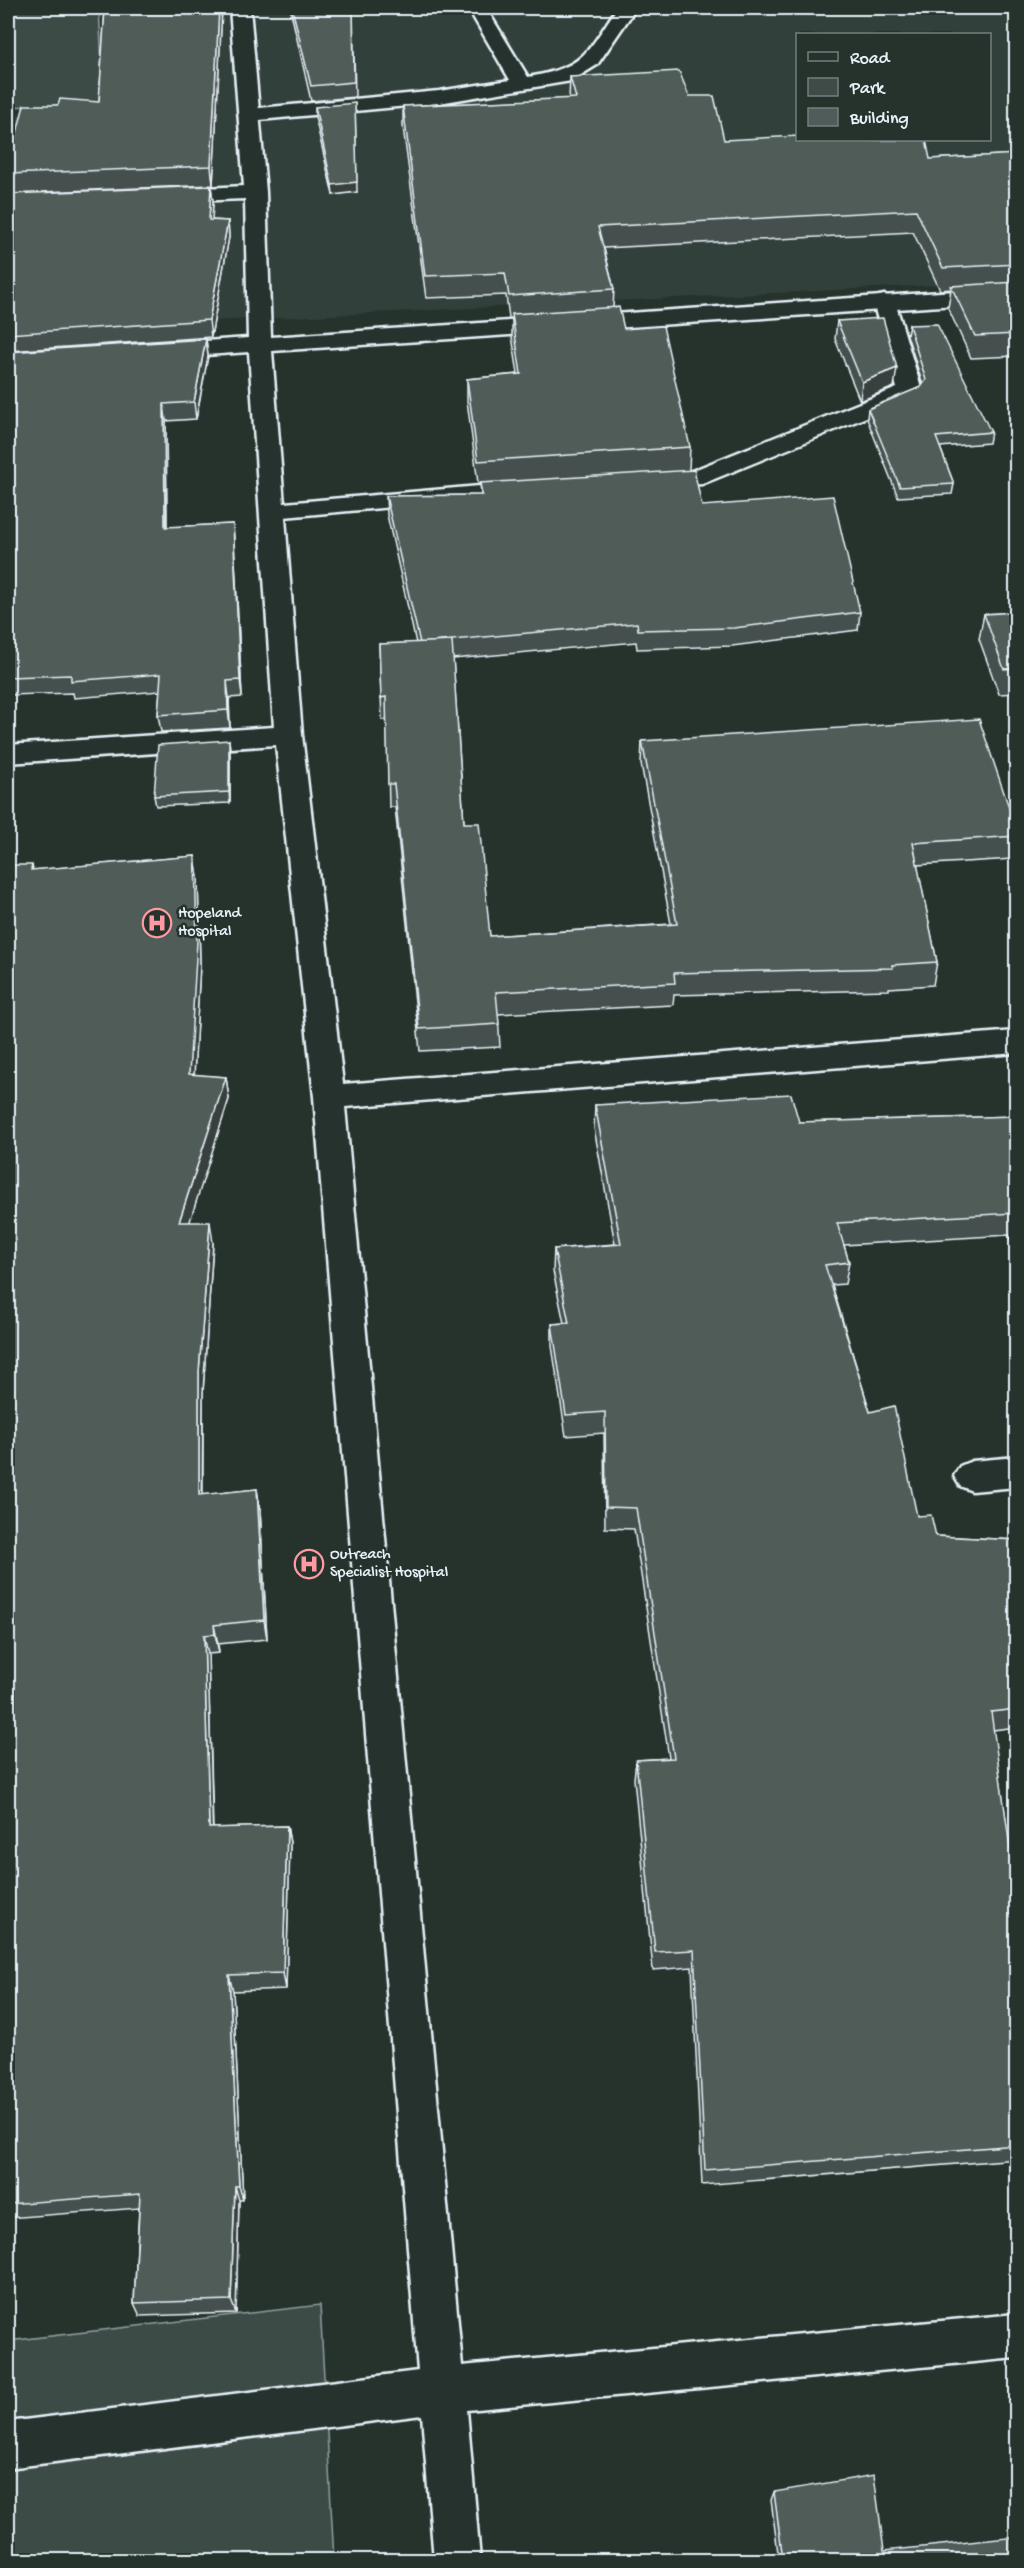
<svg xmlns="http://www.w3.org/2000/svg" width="1024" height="2568" font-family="'Gochi Hand',sans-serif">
<rect width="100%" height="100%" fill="#26332d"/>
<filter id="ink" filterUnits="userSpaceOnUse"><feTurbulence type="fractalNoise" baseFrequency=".0167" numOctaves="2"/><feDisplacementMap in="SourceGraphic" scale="12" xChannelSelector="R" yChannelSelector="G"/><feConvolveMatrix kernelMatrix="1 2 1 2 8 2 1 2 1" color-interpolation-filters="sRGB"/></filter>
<g filter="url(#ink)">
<path fill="#333f3a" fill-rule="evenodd" d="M109,8h907v273l-1008,50v-216l103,-7zM798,34h192v106h-192z"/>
<g fill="#3e4b47" stroke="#939ea0" stroke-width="1.5">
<path d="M8,8h91l5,95 -96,4z"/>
<path d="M320,2305l14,255h-326v-219z"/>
</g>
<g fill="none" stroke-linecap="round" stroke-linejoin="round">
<g stroke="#e8f1f8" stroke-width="5">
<g id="lane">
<path d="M468,8h18l42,69c57,-9 59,-25 89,-69h19l-39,57 -26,16 -132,22 -190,18 -7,-2 -3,-4 3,-4 7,-2 190,-18 71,-11z"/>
<path d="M884,295l8,2 3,5 27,89 -4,5 -216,88 -50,4 -9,-2 -3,-5 3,-5 46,-4 208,-84 -24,-86 3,-5z"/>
<path d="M525,482l9,2 3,5 -3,5 -261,24 -9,-2 -3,-5 3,-5 9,-2z"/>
</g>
</g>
<g stroke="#e8f1f8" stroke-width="5">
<g id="street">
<path d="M230,8h20l16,184 5,145 745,-50v14l-744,50 30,384 41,349 673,-53v22l-671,54 117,1259 554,-52v44l-549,52 13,150h-46l-12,-145 -414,53v-46l410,-51 -104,-1274 -38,-352 -268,18v-18l266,-18 -25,-375 -87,6 -8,-2 -3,-5 3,-5 8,-2 86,-6 -3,-139 -78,3 -7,-2 -4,-4 4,-4 7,-2 77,-4z"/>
<path d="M1016,1457v30l-44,4 -12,-5 -6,-10 6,-10 12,-5z"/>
</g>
</g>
<use href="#lane" fill="#26332d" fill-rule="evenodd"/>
<use href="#street" fill="#26332d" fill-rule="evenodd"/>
</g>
<g fill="#454f4d" stroke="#e8f1f8" stroke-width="1.5">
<path d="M105,8h117l-9,177 -171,7 169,-6 2,16 -1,18 16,1 1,16 -18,100 -203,14v1l198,-13 2,17 -12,63 -30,2 1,106 66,-3 1,17 8,156 -13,1 1,30 -69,4 -3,-17 2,-24 -86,7 -1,-5 -65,2v-501h1l-1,-11v-15l50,-63 41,-3z"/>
<path d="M290,8h63l2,89 -44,4z"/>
<path d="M570,77l119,19 35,44 206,19 87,-5v202l-46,2 -23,-50 3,-19 -11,1 -27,-58 -309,16 10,41 -1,19 77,139 -1,23 13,36 158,106 -2,18 -126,16 -95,3 -1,-7 -183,17 11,164 26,113 181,-12 -30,-160 1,-23 375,90v13l-4,15 -96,6 20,97 -4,23 -44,3v2l-215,5 -1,10 -175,9 2,33 -80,4 -25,-244h-6l-2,-87h-5l-3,-76 37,-1 -29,-128 -1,-19 95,-1 -1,-12h-2l-11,-82v-22l51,-5 -6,-38v-18h-3l-3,-23 -80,3 -23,-171v-21l166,-7z"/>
<path d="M315,107l42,85 -24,3 -18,-78z"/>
<path d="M837,321l57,66 -34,14 -25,-62z"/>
<path d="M909,325l82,107 -2,11 -49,4 14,37 -2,10 -54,3 -31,-78 1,-10 53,-22 2,-2 -16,-50z"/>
<path d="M1017,612v81l-18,1 -20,-55 5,-25z"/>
<path d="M229,740l1,10v53l-74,3 -2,-10z"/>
<path d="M195,856l3,22 2,86 -6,111 32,2 3,22 -40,123 24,21 -10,149v103l54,-6 3,20 7,130 -49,5 1,9 -11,1 5,174 74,-2 3,17 -4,146 -53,2 10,209h-4l-3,113 -96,3 -6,-13 5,-95 -131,10v-769h2l22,-584 1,5z"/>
<path d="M595,1105l204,17 218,-6v148l-8,-29 -165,10 5,17 -4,22 -13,1 38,127 47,104 19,20 81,4v187l-24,3 24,167v262l-315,26 -10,-218 -39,3 -19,-191 2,-19 33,-2 -35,-229 -29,-1 -1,-95 -38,3 -14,-90v-22l12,-1 -11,-52 1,-22 61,-5 -21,-116z"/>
<path d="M774,2492l110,59 133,9h-238l-8,-60z"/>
</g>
<g fill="#38403e" stroke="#e8f1f8" stroke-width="1.5">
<path d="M219,8h3l-9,177 -2,-19z"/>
<path d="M355,103l2,89 -24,3 -1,-10z"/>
<path d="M211,186l2,16 -2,34 -2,-16z"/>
<path d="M228,221l1,16 -18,100 -2,-17z"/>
<path d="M206,339l2,17 -12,63 -2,-17z"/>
<path d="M897,368l-3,19 -34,14 2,-19z"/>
<path d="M164,404l2,17 1,123 -2,-17z"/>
<path d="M233,524l1,17 8,156 -2,-17z"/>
<path d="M227,681l2,17 1,30 -2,-18z"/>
<path d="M229,740l1,10v53l-1,-11z"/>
<path d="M195,856l3,22 2,86 -7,132 -4,-22z"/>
<path d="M226,1077l3,22 -46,144 -4,-21z"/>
<path d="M210,1222l3,21 -10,149 -1,123 -3,-20v-123z"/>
<path d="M257,1489l3,20 7,130 -3,-19z"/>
<path d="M214,1625l4,19 1,9 -4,-19z"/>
<path d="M204,1635l4,19 5,192 -4,-18z"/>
<path d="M287,1826l3,17 -4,146 -3,-16z"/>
<path d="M229,1975l4,16 10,209 -4,-14z"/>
<path d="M235,2186l4,14 -3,113 -5,-13z"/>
</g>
<g fill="#505c59" stroke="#e8f1f8" stroke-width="1.5">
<path d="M105,8h114l-8,158 -203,8v-6l16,-63h34l2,-6 39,3z"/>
<path d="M292,8h61l1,74 -43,4z"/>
<path d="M679,71l10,25h25l10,44 74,-4v4h128l4,19 87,-5v110l-74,4 -27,-58 -318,17 16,62 -105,7 -4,-23 -80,3 -22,-170 173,-8 -6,-21z"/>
<path d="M355,103l2,79 -25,3 -17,-78z"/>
<path d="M211,186l-2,34 19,1 -19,99 -201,14v-140z"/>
<path d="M1017,282v52l-42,2 -24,-50z"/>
<path d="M619,307l5,22 39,-3 27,121 -212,14 -11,-82 54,-5 -9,-60z"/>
<path d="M883,318l14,50 -35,14 -25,-61z"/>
<path d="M937,324l54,108 -55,5 18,47 -54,3 -32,-78 53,-22 5,-7 -17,-55z"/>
<path d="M206,339l-12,63 -30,2 1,123 68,-3 7,156 -13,1 1,29 -70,5 3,-41 -90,7v-6l-63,2v-325z"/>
<path d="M694,470l8,36 131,-10 27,116 -126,16 -96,2 -1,-7 -217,20 -34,-147 96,-1 -2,-12z"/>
<path d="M1017,612v56l-13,1 -20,-55z"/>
<path d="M452,641l12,182h15l11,113 187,-12 -35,-183 337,-22 38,112v5l-104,7 24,119 -45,3 1,3 -219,5 1,10 -179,9 3,32 -80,5 -25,-245h-6l-2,-87 -5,1 -2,-54z"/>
<path d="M229,740v52l-75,4 4,-51z"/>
<path d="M195,856l2,86 -8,132 37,3 -47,145h31l-11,150v123l58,-6 7,131 -50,5 1,9 -11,1 5,193 78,-2 -4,147 -54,2 10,211h-4l-4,114 -97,3 6,-109 -132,10v-755h2l-2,-64v-520h24l-1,5z"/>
<path d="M791,1094l8,28 218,-6v102l-2,-5 -178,10 12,39 -24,3 45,147 24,-6 23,110 14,-1 5,21 81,4v169l-26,3 26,185v248l-312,25 -11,-220 -39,2 -19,-192 38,-2 -38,-250 -30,-1 -1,-95 -39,3 -14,-91 17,-1 -15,-74 67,-5 -26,-139z"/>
<path d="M874,2475l10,76 133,-14v23h-234l-9,-68z"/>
</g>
</g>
<defs>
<g id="hospital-ring" transform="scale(1.5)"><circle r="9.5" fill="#26332d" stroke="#ff9aa2" stroke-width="1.5"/><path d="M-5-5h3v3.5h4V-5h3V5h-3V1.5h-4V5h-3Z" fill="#ff9aa2"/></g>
</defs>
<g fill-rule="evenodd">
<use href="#hospital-ring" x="157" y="923"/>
<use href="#hospital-ring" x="309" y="1564"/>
</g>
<g text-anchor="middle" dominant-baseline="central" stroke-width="5" stroke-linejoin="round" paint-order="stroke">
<g font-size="16" fill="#e8f1f8" stroke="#26332d" text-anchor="start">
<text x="178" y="914">Hopeland<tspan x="178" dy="18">Hospital</tspan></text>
<text x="330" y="1555">Outreach<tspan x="330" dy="18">Specialist Hospital</tspan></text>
</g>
</g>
<rect width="1024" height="2568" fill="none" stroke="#26332d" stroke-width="30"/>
<rect x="15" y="15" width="994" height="2538" fill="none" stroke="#e8f1f8" stroke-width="2" filter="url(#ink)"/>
<rect x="796" y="33" width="195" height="108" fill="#26332d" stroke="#747f7e" stroke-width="1.5"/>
<rect x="808" y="52" width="30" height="9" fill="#26332d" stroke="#747f7e" stroke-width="1.5"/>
<text x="850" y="63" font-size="18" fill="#e8f1f8">Road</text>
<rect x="808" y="78" width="30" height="18" fill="#3e4b47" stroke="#747f7e" stroke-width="1.5"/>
<text x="850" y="93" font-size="18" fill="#e8f1f8">Park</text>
<rect x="808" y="108" width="30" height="18" fill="#505c59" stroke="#747f7e" stroke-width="1.5"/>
<text x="850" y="123" font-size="18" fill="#e8f1f8">Building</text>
</svg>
